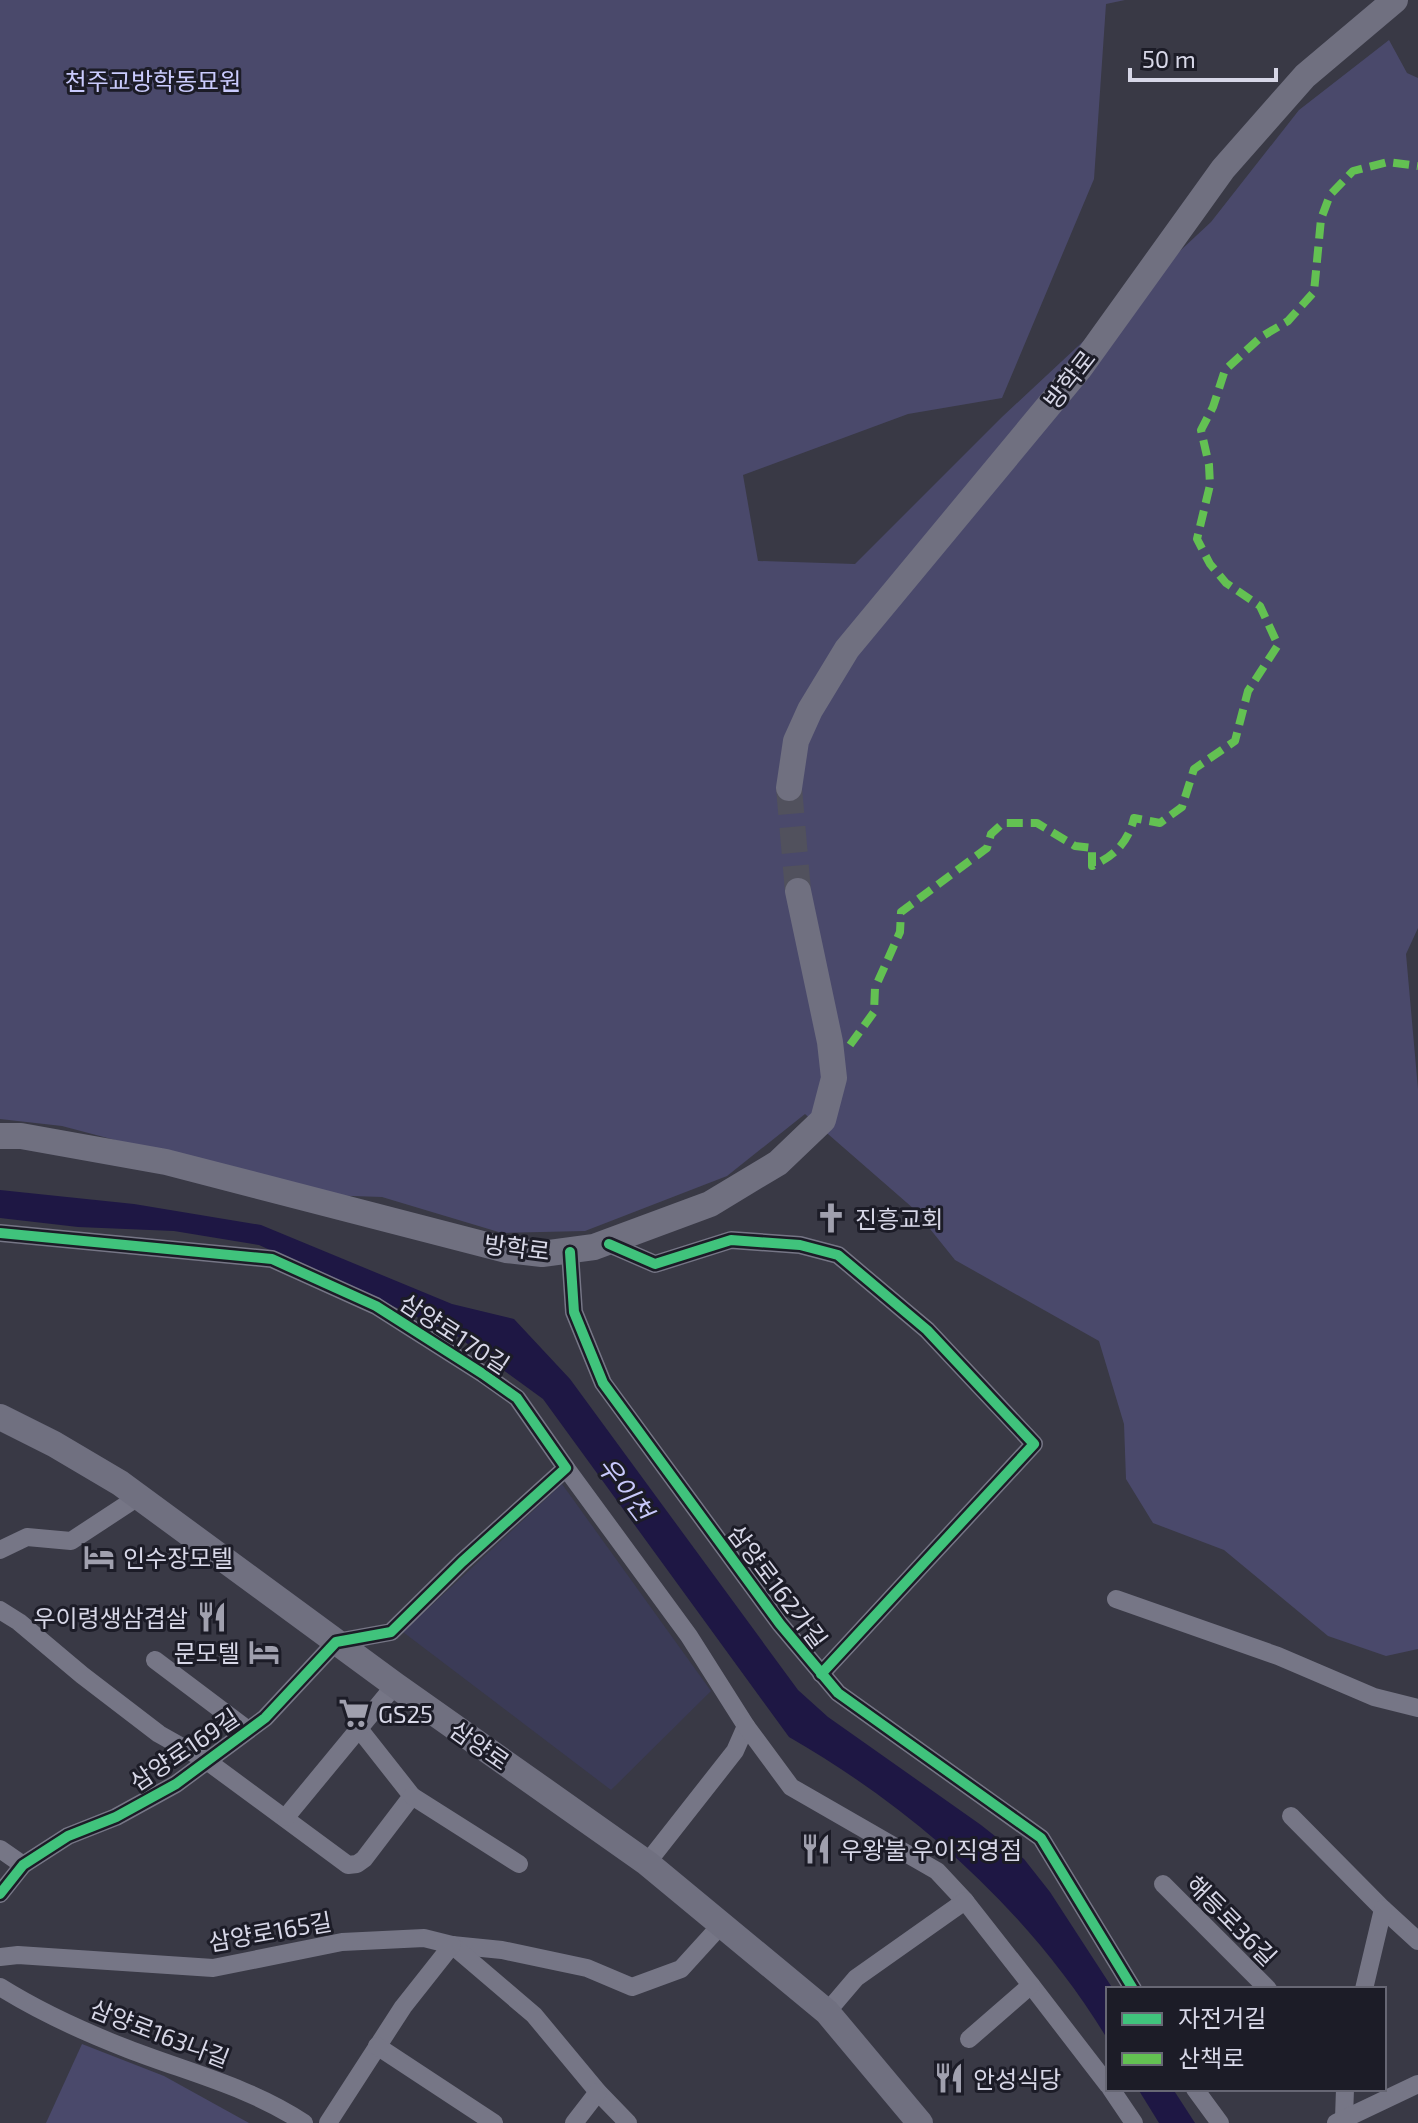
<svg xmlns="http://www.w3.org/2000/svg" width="1418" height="2123" font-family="'Exo 2','Noto Sans KR',sans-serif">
<rect width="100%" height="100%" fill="#393945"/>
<path fill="#3b3b57" d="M562,1484l149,207 -100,99 -208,-158z"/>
<g fill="#4a496b">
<path d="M0,0h1125l-19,4 -12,175 -92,219 -94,16 -165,61 15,86 97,3 147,-147 209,-195 88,-112 90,-70 18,33 11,5v850l-12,26 12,135v560l-32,7 -58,-20 -104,-86 -71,-27 -27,-44 -2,-55 -25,-83 -144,-81 -41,-51 -109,-95 -78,62 -142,55 -83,2 -120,-36 -59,-2 -261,-69 -62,-7z"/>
<path d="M82,2044l82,32 85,47h-203z"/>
</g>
<g fill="#1e1744">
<path d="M0,1190l134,14 127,21 191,79 62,15 56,60 228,311 30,27 153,108 43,34 26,33 63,97h-5v51c-77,-127 -192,-230 -319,-303l-246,-338 -89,-65 -195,-89 -85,-14 -96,-4 -78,-9z"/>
<path d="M1138,2089h35l22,34h-36z"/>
</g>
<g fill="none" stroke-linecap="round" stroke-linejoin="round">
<path stroke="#51515d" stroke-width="26" stroke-dasharray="26 13" stroke-linecap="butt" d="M789,788l9,103"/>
<g stroke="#767686" stroke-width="18">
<path d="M0,1233l272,26 104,47 107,68 34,24 49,70 -104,94 -71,70 -55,10 -71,76 -89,66 -60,33 -48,19 -45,29 -23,29"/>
<path d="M609,1244l46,20 76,-24 69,5 38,10 89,75 107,114 -213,230"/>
<path d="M570,1252l4,60 29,71 177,241 58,69 203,145 92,151"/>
<path d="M566,1468l123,168 57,90 -11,25 -88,112"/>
<path d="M0,1550l27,-13 44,4 67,-44"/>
<path d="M1116,1599l162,57 96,41 44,11"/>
<path d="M0,1610l19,12 63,53 77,59 48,27 141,104 9,-1 7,-5 48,-63 -52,-66"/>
<path d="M155,1660l93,70"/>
<path d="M746,1726l45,61 146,84 28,30"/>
<path d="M412,1796l107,68"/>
<path d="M1291,1816l92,93 35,32"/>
<path d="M286,1817l109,-132"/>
<path d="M0,1849l23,16"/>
<path d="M1163,1884l105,105"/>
<path d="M452,1945l50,5 85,18 45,19 49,-18 40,-44"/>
<path d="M452,1945l82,70 64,77 30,31"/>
<path d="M0,1957l18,-2 195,13 129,-26 82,-4 28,7 -49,62 -75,116"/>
<path d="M1031,1985l77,100"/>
<path d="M0,1987c40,25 84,45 128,62 59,23 122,38 176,74"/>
<path d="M1364,1989l19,-80"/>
<path d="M827,2012l29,-34 109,-77 66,84 -62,54"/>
<path d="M377,2046l117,77"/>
<path d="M1111,2089l23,34"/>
<path d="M1195,2089l25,34"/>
<path d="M1344,2118l1,-29"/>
<path d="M574,2123l24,-31"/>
<path d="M1336,2123l82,-39"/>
</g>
<g stroke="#707080" stroke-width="26">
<path d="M789,788l7,-47 14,-31 37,-61 233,-281 143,-199 82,-93 90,-76"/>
<path d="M0,1136h21l145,26 340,88 36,4 52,-7 116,-43 68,-41 45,-43 11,-42 -4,-36 -32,-151"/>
<path d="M0,1417l54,27 66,39 275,202 252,178 180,149 93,111"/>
</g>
<path stroke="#63c152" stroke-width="8" stroke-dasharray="16 8" stroke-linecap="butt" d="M850,1045l24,-33 1,-24 25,-56 1,-20 86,-64 4,-14 12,-11h34l38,23 17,2v18c22,-10 36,-23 42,-48l26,5 22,-16 12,-38 41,-28 13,-50 30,-46 -18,-39 -34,-23 -16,-19 -13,-25 13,-54 -1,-20 -8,-35 12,-23 12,-37 36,-33 27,-16 26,-29 7,-73 9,-24 23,-24 35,-9 30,4"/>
<g stroke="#1c1c27" stroke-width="15">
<g id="cycleway">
<path d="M0,1233l272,26 104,47 107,68 34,24 49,70 -104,94 -71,70 -55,10 -71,76 -89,66 -60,33 -48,19 -45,29 -23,29"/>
<path d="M609,1244l46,20 76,-24 69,5 38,10 89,75 107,114 -213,230"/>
<path d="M570,1252l4,60 29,71 177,241 58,69 203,145 92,151"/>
</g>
</g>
<use href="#cycleway" stroke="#40c37c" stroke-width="10"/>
</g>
<defs>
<g id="church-bare" transform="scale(2.4)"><path d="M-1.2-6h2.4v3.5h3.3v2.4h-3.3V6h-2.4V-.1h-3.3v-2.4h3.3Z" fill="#a0a0ae" stroke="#1c1c27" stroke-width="2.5" paint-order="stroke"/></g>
<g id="hotel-bare" transform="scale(2.4)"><path d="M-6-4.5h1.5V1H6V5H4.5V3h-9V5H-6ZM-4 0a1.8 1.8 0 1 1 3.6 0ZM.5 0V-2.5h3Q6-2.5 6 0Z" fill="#a0a0ae" stroke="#1c1c27" stroke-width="2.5" paint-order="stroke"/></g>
<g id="restaurant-bare" transform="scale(2.4)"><path d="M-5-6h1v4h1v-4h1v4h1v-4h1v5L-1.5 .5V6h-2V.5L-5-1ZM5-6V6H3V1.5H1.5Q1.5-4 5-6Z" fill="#a0a0ae" stroke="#1c1c27" stroke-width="2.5" paint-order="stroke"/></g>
<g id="supermarket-bare" transform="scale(2.4)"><path d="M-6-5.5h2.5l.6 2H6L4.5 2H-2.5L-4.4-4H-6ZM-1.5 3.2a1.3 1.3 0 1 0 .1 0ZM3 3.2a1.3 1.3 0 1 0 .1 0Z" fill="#a0a0ae" stroke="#1c1c27" stroke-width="2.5" paint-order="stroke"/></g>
</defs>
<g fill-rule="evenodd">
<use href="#church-bare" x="831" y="1218"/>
<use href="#hotel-bare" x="99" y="1557"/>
<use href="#restaurant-bare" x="212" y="1617"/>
<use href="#hotel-bare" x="264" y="1652"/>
<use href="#supermarket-bare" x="354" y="1713"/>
<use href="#restaurant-bare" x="816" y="1849"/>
<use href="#restaurant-bare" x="949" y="2078"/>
</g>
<g text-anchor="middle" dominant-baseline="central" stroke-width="6" stroke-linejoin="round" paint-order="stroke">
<g font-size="24" fill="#cacbfd" stroke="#1c1c27">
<text x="153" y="80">천주교방학동묘원</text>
</g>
<g font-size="24" fill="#d7d7e7" stroke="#1c1c27">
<text transform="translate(1069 379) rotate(-52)">방학로</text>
<text transform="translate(517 1247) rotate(7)">방학로</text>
<text transform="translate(455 1333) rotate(33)">삼양로170길</text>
<text transform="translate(778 1586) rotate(53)">삼양로162가길</text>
<text transform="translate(480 1745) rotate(35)">삼양로</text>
<text transform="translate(184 1749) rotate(-34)">삼양로169길</text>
<text transform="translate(1232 1920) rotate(45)">해등로36길</text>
<text transform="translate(270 1931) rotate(-10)">삼양로165길</text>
<text transform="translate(160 2033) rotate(21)">삼양로163나길</text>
</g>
<g font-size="24" fill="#d7d7e7" stroke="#1c1c27" text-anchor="start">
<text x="855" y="1218">진흥교회</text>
<text x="123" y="1557">인수장모텔</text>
<text x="188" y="1617" text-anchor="end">우이령생삼겹살</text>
<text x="240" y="1652" text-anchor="end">문모텔</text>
<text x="378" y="1713">GS25</text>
<text x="840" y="1849">우왕불 우이직영점</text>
<text x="973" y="2078">안성식당</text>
</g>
<g font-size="26" font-style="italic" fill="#c8c9fb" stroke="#1c1c27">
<text transform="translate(626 1488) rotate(53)">우이천</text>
</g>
</g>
<rect x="1106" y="1987" width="280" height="104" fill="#1c1c27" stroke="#676774" stroke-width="2"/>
<rect x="1122" y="2013" width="40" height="12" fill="#40c37c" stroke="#676774" stroke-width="2"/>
<text x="1178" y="2027" font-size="24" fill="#d7d7e7">자전거길</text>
<rect x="1122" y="2053" width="40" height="12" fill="#63c152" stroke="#676774" stroke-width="2"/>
<text x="1178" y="2067" font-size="24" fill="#d7d7e7">산책로</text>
<path d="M1130 68v12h146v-12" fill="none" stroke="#d7d7e7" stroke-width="4"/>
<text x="1142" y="68" font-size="24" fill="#d7d7e7" stroke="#1c1c27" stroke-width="6" paint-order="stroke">50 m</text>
</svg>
